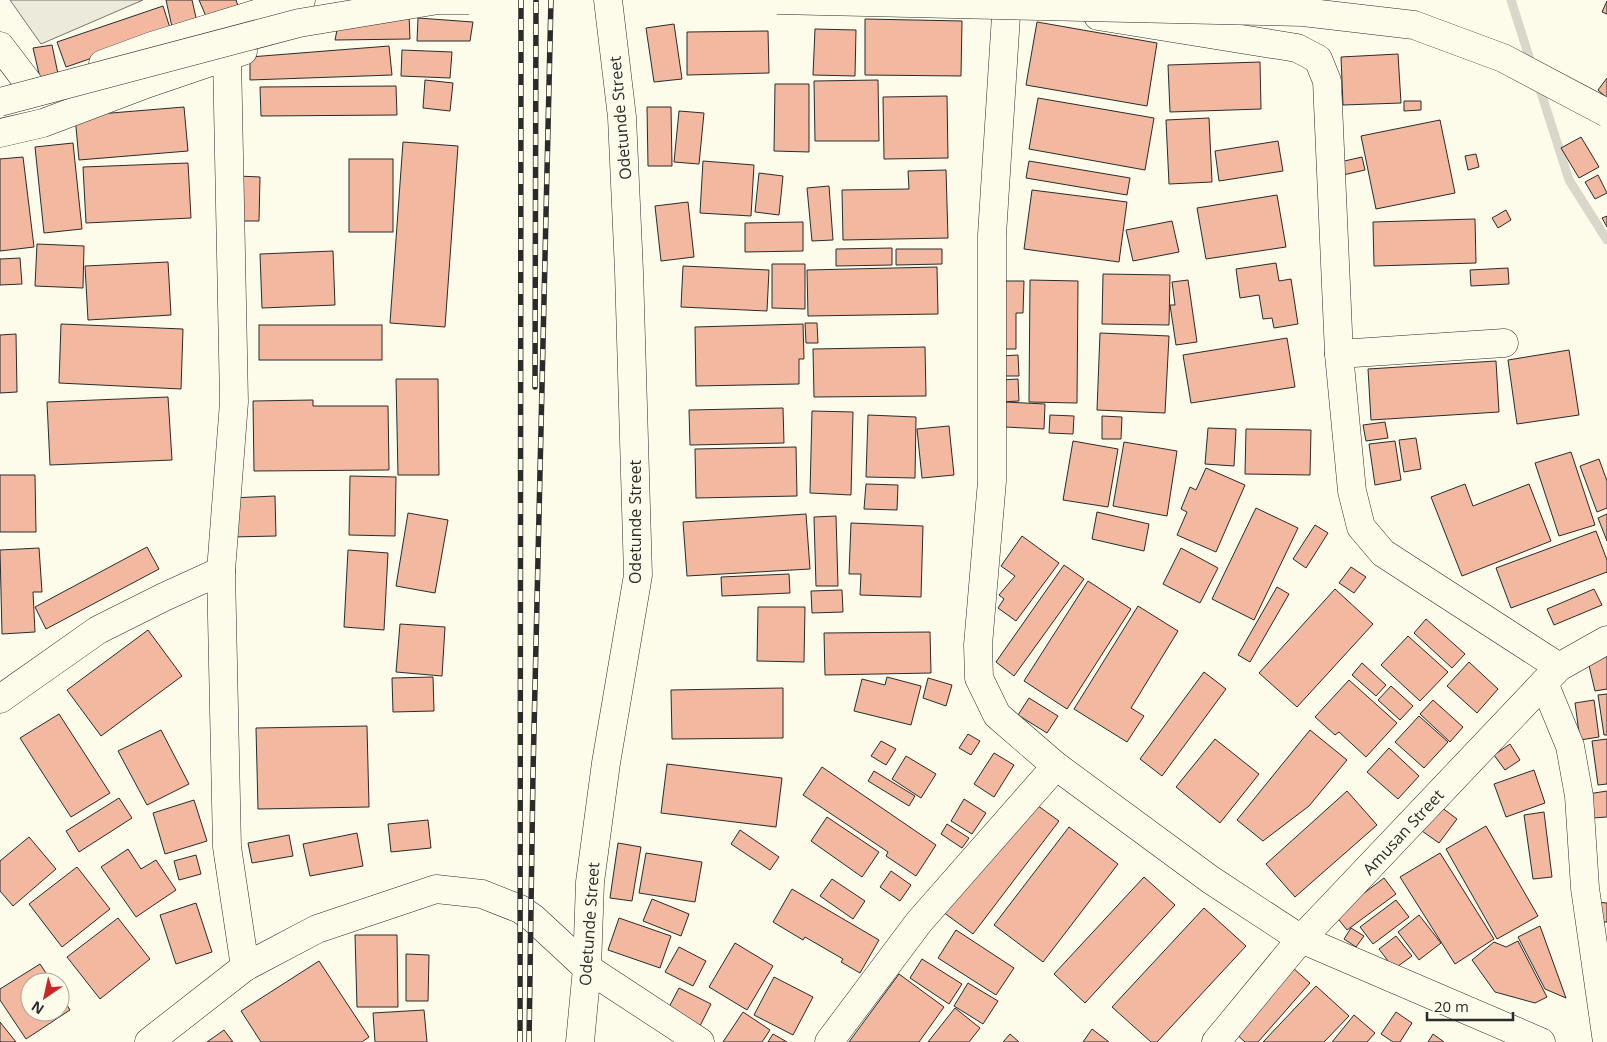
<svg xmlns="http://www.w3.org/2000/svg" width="1607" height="1042" font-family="'Open Sans',sans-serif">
<rect width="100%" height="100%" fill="#fdfbea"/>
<path fill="#ecebdb" stroke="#74746e" d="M10,0h133l-102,44z"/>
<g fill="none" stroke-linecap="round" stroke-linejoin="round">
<g stroke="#d8d7c9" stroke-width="9">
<path d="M1511,0l21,66"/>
<path d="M1538,83l31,97 38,60"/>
</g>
</g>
<g fill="#f2b8a0" stroke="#2b2b2b">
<path d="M166,0h26l5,22 -25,5z"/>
<path d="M199,0h37l3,9 -31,12z"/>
<path d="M1607,1v13l-5,-2z"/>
<path d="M163,6l8,25 -105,36 -9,-25z"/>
<path d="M409,14l1,25 -75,1 2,-10z"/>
<path d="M418,18l55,4 -3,19h-53z"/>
<path d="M865,19l97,2 -1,55 -96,-1z"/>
<path d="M1037,22l120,21 -10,63 -121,-21z"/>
<path d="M674,24l8,55 -28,3 -8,-54z"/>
<path d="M815,29l41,1 -1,46 -42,-1z"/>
<path d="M768,31l1,42 -82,2v-43z"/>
<path d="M52,45l6,29 -18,4 -7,-30z"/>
<path d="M389,46l3,29 -142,5v-23z"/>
<path d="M402,50l50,2 -2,26 -49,-2z"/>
<path d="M1398,54l3,49 -58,2 -2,-48z"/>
<path d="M1260,62l1,47 -91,3 -2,-47z"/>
<path d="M1607,78v20l-9,-8z"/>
<path d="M425,80l28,3 -3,28 -27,-3z"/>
<path d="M878,80l1,61h-64l-1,-60z"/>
<path d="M775,84h34v68l-35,-1z"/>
<path d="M396,86l1,29 -136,1 -1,-29z"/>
<path d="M947,96l1,62 -64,1 -1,-62z"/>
<path d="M1038,98l116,20 -9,52 -116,-21z"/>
<path d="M1404,101h17v9l-17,1z"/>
<path d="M184,107l4,44 -109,9 -4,-44z"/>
<path d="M647,107h24l1,59h-24z"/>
<path d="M679,111l25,2 -5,51 -25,-2z"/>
<path d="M1209,118l3,64 -43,2 -3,-64z"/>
<path d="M1440,120l15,73 -79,16 -15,-73z"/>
<path d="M1581,137l18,30 -20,11 -18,-30z"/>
<path d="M1278,141l5,30 -64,10 -4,-30z"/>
<path d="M403,142l55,4 -13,181 -55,-4z"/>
<path d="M73,143l9,86 -38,4 -9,-86z"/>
<path d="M1476,154l3,13 -11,3 -3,-14z"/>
<path d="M23,157l11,90 -34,4v-92z"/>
<path d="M1362,157l3,13 -22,5 -3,-13z"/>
<rect x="349" y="159" width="44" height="73"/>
<path d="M703,161l51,4 -3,51 -51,-3z"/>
<path d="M1029,161l101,17 -3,17 -101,-17z"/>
<path d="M188,163l3,55 -105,5 -3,-56z"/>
<path d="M946,170l2,68 -105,2 -1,-50 67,-1 -1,-18z"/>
<path d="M759,173l24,3 -4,39 -24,-3z"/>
<path d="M1598,175l9,18 -12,6 -10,-17z"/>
<path d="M238,176l22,1 -1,44h-22z"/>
<path d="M829,186l4,54 -21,1 -5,-53z"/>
<path d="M1032,190l95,12 -8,60 -95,-13z"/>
<path d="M1277,195l9,52 -80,12 -9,-51z"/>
<path d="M688,202l6,55 -33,4 -6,-55z"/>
<path d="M1506,210l5,10 -13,8 -6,-10z"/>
<path d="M1607,216v11l-5,-9z"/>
<path d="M1475,219l1,44 -102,3 -1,-44z"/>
<path d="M1172,221l7,31 -46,9 -7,-31z"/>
<path d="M803,222v29l-58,1v-29z"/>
<path d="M37,244l47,2 -1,42 -48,-2z"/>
<path d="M892,248v17l-56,1v-17z"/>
<path d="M896,249h46v15l-46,1z"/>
<path d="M333,251l2,54 -73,3 -2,-54z"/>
<path d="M20,258l2,26 -22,1v-26z"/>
<path d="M168,262l3,53 -83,5 -3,-54z"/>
<path d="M1276,263l3,18 12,-2 7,45 -24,4 -2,-10 -9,1 -4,-24 -19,3 -4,-29z"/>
<path d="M772,264h33v45l-33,-1z"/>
<path d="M683,266l86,4 -2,41 -86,-4z"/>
<path d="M937,267l1,47 -130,2 -1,-46z"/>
<path d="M1508,268l1,16 -38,2 -1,-16z"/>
<path d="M1103,274l67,1 -1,50 -67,-1z"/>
<path d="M1030,280l48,1 -1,122 -48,-1z"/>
<path d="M1188,280l9,62 -21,3 -6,-40h5l-3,-23z"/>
<path d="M1001,281h23l-1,32h-7v36h-16z"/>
<path d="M805,323h12l1,20h-12z"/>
<path d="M61,324l122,5 -2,60 -122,-6z"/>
<path d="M803,324l1,35h-5v25l-103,2 -1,-59z"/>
<rect x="259" y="325" width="123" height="35"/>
<path d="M1100,333l69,3 -4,77 -68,-3z"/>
<path d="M16,334l1,58 -17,1v-58z"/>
<path d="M1287,338l8,49 -104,16 -8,-48z"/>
<path d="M925,347l1,49 -112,1 -1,-48z"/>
<path d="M1569,350l10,65 -62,9 -9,-64z"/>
<path d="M1018,355l1,21h-17l-1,-20z"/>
<path d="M1496,361l3,51 -128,8 -3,-51z"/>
<path d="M396,379h42l1,96h-41z"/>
<path d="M1018,379l1,22 -18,1v-22z"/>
<path d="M168,397l4,63 -122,5 -3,-63z"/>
<path d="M313,400v6h75l1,64 -135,1 -1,-70z"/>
<path d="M1005,402l40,2 -1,25 -39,-2z"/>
<path d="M783,408l1,35 -94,2 -1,-35z"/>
<path d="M812,411l41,1 -2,83 -41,-2z"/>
<path d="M868,415l48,2 -1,61 -49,-1z"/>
<path d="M1050,415l24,1 -1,18 -24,-1z"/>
<path d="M1102,416l20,1 -1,22h-19z"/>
<path d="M1385,422l3,16 -22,3 -3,-16z"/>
<path d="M949,426l5,49 -32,3 -5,-49z"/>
<path d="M1208,428l28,1 -2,37 -29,-2z"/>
<path d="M1246,429l65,1 -1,45 -65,-1z"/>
<path d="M1416,438l5,31 -17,3 -5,-32z"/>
<path d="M1073,441l45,8 -10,58 -45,-7z"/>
<path d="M1395,441l6,39 -26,5 -6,-41z"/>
<path d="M1124,442l53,9 -10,65 -54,-10z"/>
<path d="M796,447l1,49 -101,2 -1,-49z"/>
<path d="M1571,452l24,73 -36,11 -24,-73z"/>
<path d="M1599,459l8,22v27l-10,4 -17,-46z"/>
<path d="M1206,468l39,17 -29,67 -39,-17 10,-23 -6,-3 9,-22 6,3z"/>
<path d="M0,475h35l1,57h-36z"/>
<path d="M350,476l46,1 -1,59 -46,-1z"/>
<path d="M866,484l32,1 -1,25 -33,-1z"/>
<path d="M1465,484l8,22 56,-22 22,57 -89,35 -31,-79z"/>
<path d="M275,496l1,40 -44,1 -1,-39z"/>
<path d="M1256,508l42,20 -44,92 -42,-21z"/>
<path d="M1097,512l52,12 -5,27 -52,-12z"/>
<path d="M408,513l40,7 -13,73 -39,-7z"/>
<path d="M806,514l4,55 -123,7 -4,-54z"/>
<path d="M1607,514v27l-9,-23z"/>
<path d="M836,516l2,70h-22l-2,-69z"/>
<path d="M851,523l72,3 -2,71 -61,-2 1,-21h-12z"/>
<path d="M1315,525l13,8 -22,35 -13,-9z"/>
<path d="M1596,531l11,29v12l-96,36 -15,-40z"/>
<path d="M1022,536l37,27 -43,58 -18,-13 6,-9 -5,-4 16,-19 -14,-10z"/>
<path d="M147,547l12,22 -113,60 -11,-22z"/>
<path d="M39,548l3,44h-9l2,40 -33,2 -2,-84z"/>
<path d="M1181,548l37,20 -18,35 -37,-19z"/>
<path d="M348,550l40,3 -4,77 -40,-3z"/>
<path d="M1064,565l20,14 -70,97 -18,-14z"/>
<path d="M1351,567l15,10 -12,16 -15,-10z"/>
<path d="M789,574l1,19 -68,3 -1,-19z"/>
<path d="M1088,581l43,28 -64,100 -43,-28z"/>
<path d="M1277,587l12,7 -39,68 -12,-7z"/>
<path d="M1335,589l38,35 -76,83 -38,-34z"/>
<path d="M1594,589l8,16 -48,20 -7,-16z"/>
<path d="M842,590l1,22 -31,1 -1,-22z"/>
<path d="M1138,606l40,25 -47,77 13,8 -17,26 -53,-33z"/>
<path d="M758,607h47l-1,55 -47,-1z"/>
<path d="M1426,619l39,35 -13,14 -38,-35z"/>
<path d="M400,624l45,3 -3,49 -46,-4z"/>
<path d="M148,630l34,46 -81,60 -34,-46z"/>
<path d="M930,632l1,41 -106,2 -1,-42z"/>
<path d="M1408,636l40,36 -28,29 -39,-36z"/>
<path d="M1607,649v40l-12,2 -9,-38z"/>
<path d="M1469,662l29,27 -21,24 -30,-27z"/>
<path d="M1362,663l24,22 -10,11 -24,-21z"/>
<path d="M1204,672l22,17 -64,87 -22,-17z"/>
<path d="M433,677l1,34 -41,1 -1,-34z"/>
<path d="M887,677l34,9 -10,39 -57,-14 8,-32 23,6z"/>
<path d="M928,678l24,7 -6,21 -23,-8z"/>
<path d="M1349,680l48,43 -31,34 -27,-25 -4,3 -20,-18z"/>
<path d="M1391,686l22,20 -13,14 -22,-20z"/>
<path d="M783,688v50l-111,1 -1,-49z"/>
<path d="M1607,694v41h-3l-6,-40z"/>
<path d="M1029,698l29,18 -11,17 -29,-18z"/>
<path d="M1433,700l30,27 -13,15 -30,-28z"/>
<path d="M1594,700l5,37 -19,3 -5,-37z"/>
<path d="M59,714l51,79 -39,24 -51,-79z"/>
<path d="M1419,716l29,26 -24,26 -29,-26z"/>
<path d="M367,726l2,81 -111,2 -2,-81z"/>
<path d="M161,730l28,54 -42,21 -29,-54z"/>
<path d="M1310,730l37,30 -38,46 -46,35 -26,-21z"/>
<path d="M968,734l12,7 -9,14 -12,-7z"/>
<path d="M1215,739l44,35 -39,49 -44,-36z"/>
<path d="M1607,739v45l-9,1 -6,-44z"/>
<path d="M881,741l15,8 -10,16 -15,-9z"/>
<path d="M1510,744l10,16 -15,10 -11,-15z"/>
<path d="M1389,748l30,28 -21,23 -31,-27z"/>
<path d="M994,753l20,12 -20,32 -20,-13z"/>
<path d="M906,756l30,18 -15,24 -29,-19z"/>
<path d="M667,764l115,14 -6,49 -115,-14z"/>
<path d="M822,767l114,78 -20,31 -30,-20 2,-4 -85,-57z"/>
<path d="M1534,770l11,33 -39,14 -12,-33z"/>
<path d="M874,771l41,25 -6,10 -41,-25z"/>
<path d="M1347,791l30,34 -82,72 -29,-33z"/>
<path d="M1607,791v26l-15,1 -4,-24z"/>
<path d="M119,798l13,20 -53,34 -13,-21z"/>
<path d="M964,799l22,14 -14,21 -21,-13z"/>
<path d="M194,800l13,41 -42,13 -12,-41z"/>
<path d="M1030,800l29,21 -86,113 -30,-22z"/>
<path d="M1441,807l16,12 -18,24 -17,-12z"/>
<path d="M1544,812l8,65 -19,2 -9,-64z"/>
<path d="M827,817l52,35 -17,25 -51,-36z"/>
<path d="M428,820l3,28 -40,4 -3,-28z"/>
<path d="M947,824l22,14 -7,10 -21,-14z"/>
<path d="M1486,826l52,90 -41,23 -51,-90z"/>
<path d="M1069,827l49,37 -75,98 -49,-37z"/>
<path d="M740,830l39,27 -9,13 -39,-26z"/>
<path d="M357,833l6,33 -53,10 -7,-32z"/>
<path d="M289,835l4,21 -41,7 -4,-20z"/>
<path d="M29,837l27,32 -43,37 -13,-15v-30z"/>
<path d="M618,843l23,4 -9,54 -22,-3z"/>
<path d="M128,849l13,20 15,-9 20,30 -40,27 -35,-50z"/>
<path d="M646,853l56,9 -7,40 -56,-9z"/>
<path d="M1440,853l54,86 -39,25 -55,-87z"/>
<path d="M196,855l5,19 -22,6 -5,-19z"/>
<path d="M77,867l33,42 -48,38 -33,-43z"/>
<path d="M891,871l20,14 -11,16 -20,-14z"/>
<path d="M1144,877l31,28 -90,98 -31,-29z"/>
<path d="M1384,878l12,16 -49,36 -12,-15z"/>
<path d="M832,879l33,22 -12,18 -33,-23z"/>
<path d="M792,889l87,51 -19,33 -19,-11 2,-3 -38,-22 -2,3 -30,-18z"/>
<path d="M652,899l37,15 -8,22 -38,-15z"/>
<path d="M1396,900l13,17 -36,27 -13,-17z"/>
<path d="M1596,902l11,1v19h-11z"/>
<path d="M196,903l16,49 -36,12 -16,-49z"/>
<path d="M1204,908l42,38 -89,96h-6l-39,-35z"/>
<path d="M1419,915l22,28 -22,17 -21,-28z"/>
<path d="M118,918l32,41 -50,40 -33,-42z"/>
<path d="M619,918l52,18 -11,32 -52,-18z"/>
<path d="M1540,926l26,72 -21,-9 -27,-52z"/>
<path d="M1351,928l13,8 -8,11 -12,-8z"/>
<path d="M956,930l58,38 -18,27 -58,-37z"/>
<path d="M355,935h42l1,72h-41z"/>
<path d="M1396,936l16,20 -18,13 -15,-20z"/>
<path d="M1518,941l29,56 -12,6 -40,-11 -23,-32 22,-18 12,5z"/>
<path d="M735,943l38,23 -26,44 -38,-23z"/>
<path d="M679,947l27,14 -13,25 -28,-14z"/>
<path d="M406,954l23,1 -1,46h-22z"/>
<path d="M922,959l40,25 -13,20 -39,-26z"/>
<path d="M319,961l50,76 -7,5h-101l-20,-31z"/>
<path d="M40,964l12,18h-22v30h30v-18l10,16 -44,29 -26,-39v-11z"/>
<path d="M1293,968l17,15 -52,59h-13l-10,-9z"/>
<path d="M899,974l45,33 -25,35h-70z"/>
<path d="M774,977l39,20 -20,38 -39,-20z"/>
<path d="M968,983l30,18 -15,23 -29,-18z"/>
<path d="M1316,986l33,30 -25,26h-61z"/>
<path d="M679,988l32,16 -11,22 -32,-17z"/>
<path d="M955,1008l25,20 -11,14h-41z"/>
<path d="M424,1010l3,32h-52l-2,-29z"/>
<path d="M743,1012l27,18 -8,12h-39z"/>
<path d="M1396,1012l16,11 -12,19h-7l-12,-8z"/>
<path d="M1354,1015l21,18 -8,9h-35z"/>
<path d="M0,1022l16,20h-16z"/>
<path d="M1092,1029l17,13h-26z"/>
<path d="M224,1030l9,12h-26z"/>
<path d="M773,1034l14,8h-19z"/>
<path d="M1010,1034l9,8h-16z"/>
<path d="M1433,1034l11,8h-16z"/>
</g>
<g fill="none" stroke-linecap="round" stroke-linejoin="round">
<g stroke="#2b2b2b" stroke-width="29">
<g id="minor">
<path d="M1007,0l-15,235v246l-14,164 1,33 18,37 59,51 155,114 90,59 240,103"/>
<path d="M1098,16l199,32 21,11 9,22 12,273 13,137 9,36 22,26 176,114"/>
<path d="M0,46l29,38"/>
<path d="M227,56l7,346 -13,169 6,276 18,120"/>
<path d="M103,64l49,-18 149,-46"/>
<path d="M0,133l43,-10 106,-40 94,-32"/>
<path d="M1339,354l165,-11"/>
<path d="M1544,683l26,63 9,50 6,92 22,154"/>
<path d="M0,699l98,-69 66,-33 57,-26"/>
<path d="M149,1042l96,-75 72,-38 119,-40 46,5 38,15 13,9 54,50 113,74"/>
<path d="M580,1042l7,-74 3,-86 16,-119 32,-188 -9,-304 -7,-154 -14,-117"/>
<path d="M829,1042l90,-120 137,-156"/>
<path d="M1216,1042l85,-103 258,-272 48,-27"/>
</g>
</g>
<use href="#minor" stroke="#fdfbea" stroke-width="28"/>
<g stroke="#2b2b2b" stroke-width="5.5">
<g id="rail">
<path d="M535,387l1,-387"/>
<path d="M520,1042l1,-1042"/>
<path d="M529,1042l4,-269 18,-773"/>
</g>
</g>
<use href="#rail" stroke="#fdfbea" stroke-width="4" stroke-dasharray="11" stroke-linecap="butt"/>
<g stroke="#2b2b2b" stroke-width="29" stroke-linecap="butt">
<g id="minor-bridge">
<path d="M777,0l526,12 111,13 89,33 104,55"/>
<path d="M0,102l299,-79 139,-23h31"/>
</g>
</g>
<use href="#minor-bridge" stroke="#fdfbea" stroke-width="28"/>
</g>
<g text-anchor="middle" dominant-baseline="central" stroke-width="4" stroke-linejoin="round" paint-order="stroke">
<g font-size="16" fill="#2b2b2b" stroke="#fdfbea">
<text transform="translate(620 118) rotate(-95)">Odetunde Street</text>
<text transform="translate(635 522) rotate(-90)">Odetunde Street</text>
<text transform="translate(1403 832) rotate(-47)">Amusan Street</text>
<text transform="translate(589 924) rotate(-86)">Odetunde Street</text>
</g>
</g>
<g transform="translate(45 997) rotate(214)"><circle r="24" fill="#fdfbea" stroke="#a9a89e"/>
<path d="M0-4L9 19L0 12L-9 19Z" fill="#c62828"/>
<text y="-8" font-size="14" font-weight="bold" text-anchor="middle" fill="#2b2b2b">N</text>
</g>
<path d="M1427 1012v8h86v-8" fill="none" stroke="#2b2b2b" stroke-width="2.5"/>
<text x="1434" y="1012" font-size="15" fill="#2b2b2b" stroke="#fdfbea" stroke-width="4" paint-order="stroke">20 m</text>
</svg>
